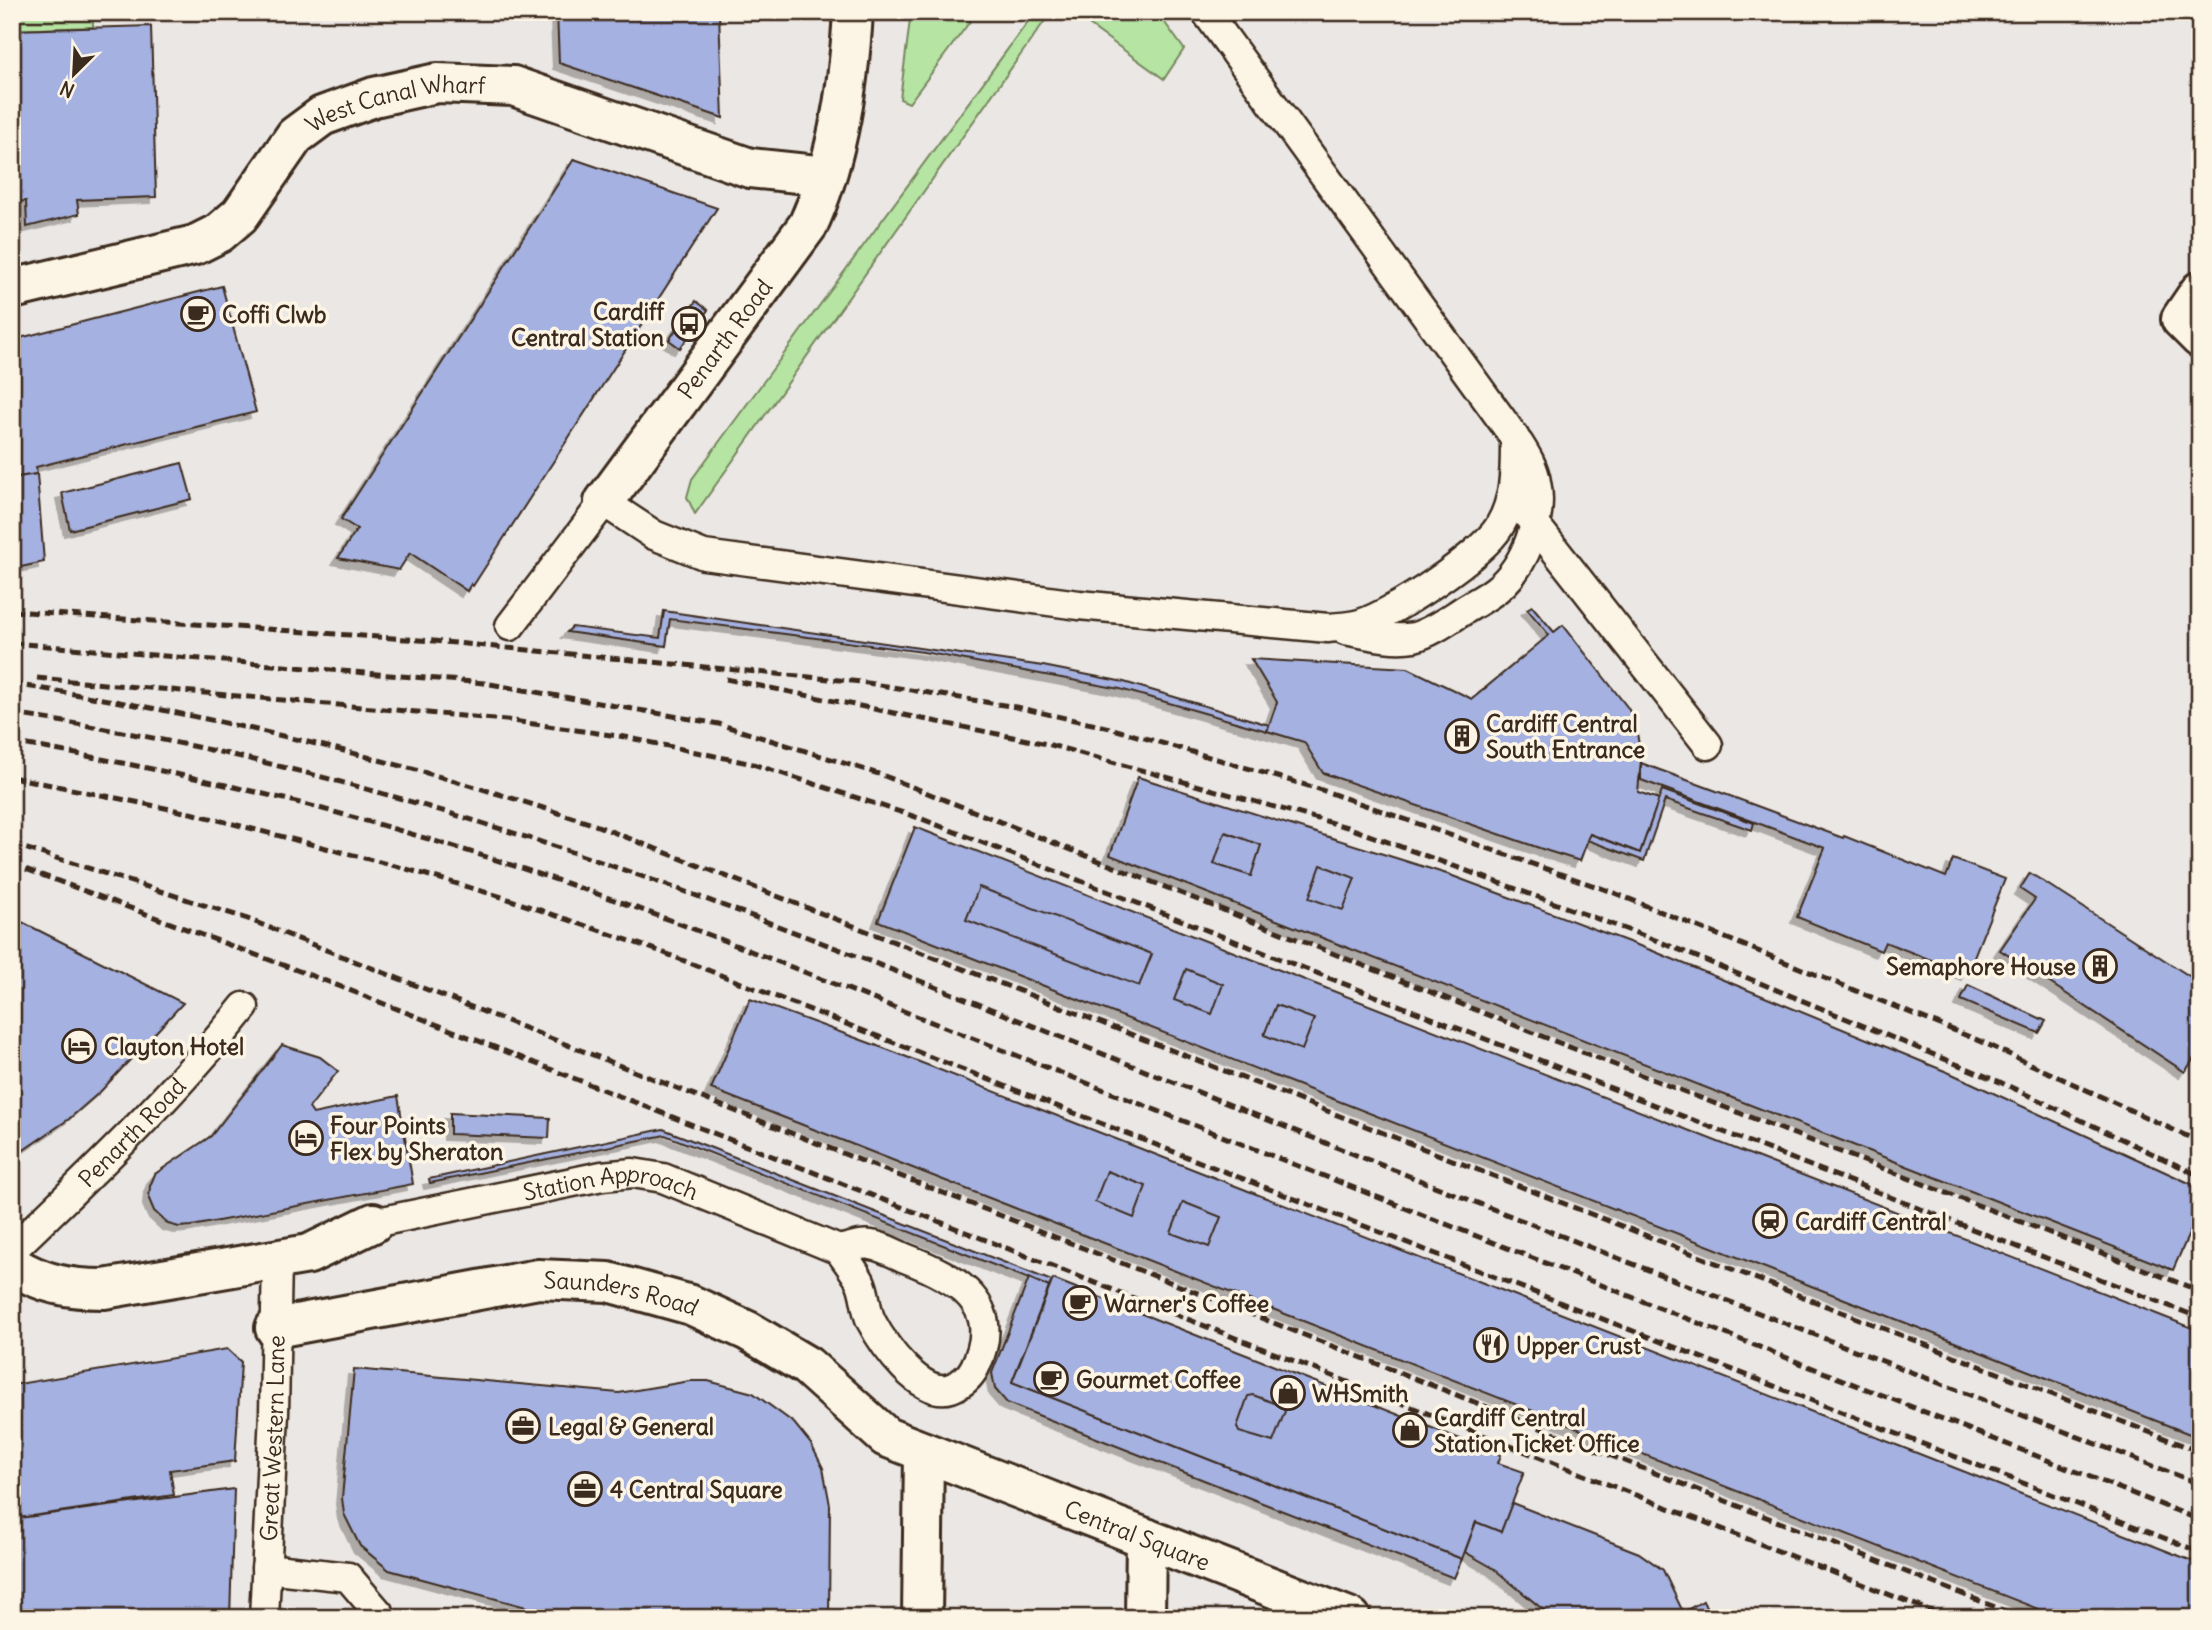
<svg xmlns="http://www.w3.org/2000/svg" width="2212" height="1630" font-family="Delius,sans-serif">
<defs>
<filter id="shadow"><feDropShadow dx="-6" dy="6" stdDeviation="0" flood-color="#0004"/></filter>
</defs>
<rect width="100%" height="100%" fill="#ebe7e4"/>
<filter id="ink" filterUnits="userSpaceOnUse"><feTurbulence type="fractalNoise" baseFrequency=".0143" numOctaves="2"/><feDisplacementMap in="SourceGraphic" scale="14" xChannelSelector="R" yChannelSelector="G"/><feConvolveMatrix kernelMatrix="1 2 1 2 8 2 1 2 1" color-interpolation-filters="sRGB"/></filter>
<g filter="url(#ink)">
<g fill="#b5e4a3" stroke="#788760" stroke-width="2">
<path d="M12,12h66l15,5v10l-81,3z"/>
<path d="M911,12h66l-68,91 -9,-4z"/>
<path d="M1035,12h16l-356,502 -8,-17 5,-18z"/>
<path d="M1071,12h86l27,37 -20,30z"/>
</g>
<g fill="#a5b1e1" stroke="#3b2a1e" stroke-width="2" filter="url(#shadow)">
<path d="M557,12h162l4,106 -164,-55z"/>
<path d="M151,26l5,171 -79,3 2,14 -52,13 -1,-26 -14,1v-172z"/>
<path d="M574,159l143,49 -244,378 -2,-2 -4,7 -57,-38 -11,17 -61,-12 19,-29 -16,-10z"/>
<path d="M222,286l34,126 -220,55 1,7 -25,4v-138z"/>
<path d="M696,301l12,9 -28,38 -11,-8z"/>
<path d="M182,463l10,36 -122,31 -8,-37z"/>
<path d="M37,474l7,88 -32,7v-91z"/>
<path d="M1532,606l22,26 9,-7 65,83 8,17 5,35 -3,32 21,7 -19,54 -50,-19 -10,27 -32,-10 -225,-78 -19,-31 -37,-11 10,-29 -26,-43 157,9 64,31 77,-64 -22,-26z"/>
<path d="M664,611l379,55 81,16 145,43 -2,6 -147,-42 -197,-37 -253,-33 -4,27 -99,-14 5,-5 88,11z"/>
<path d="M1641,763l202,75 1,-2 102,41 7,-18 52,20 -38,95 -82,-32 -4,9 -84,-34 28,-69 -184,-68z"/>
<path d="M1138,777l312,98 203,76 299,123 248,114v21l-27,61 -1063,-415z"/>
<path d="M1662,790l92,33 -2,7 -87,-30 -21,61 -57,-21 3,-6 50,19z"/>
<path d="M915,827l1285,504v107l-1322,-517z"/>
<path d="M1225,832l36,13 -10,31 -37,-12z"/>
<path d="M1321,865l34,13 -12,32 -34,-12z"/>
<path d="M2030,873l170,110v66l-15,23 -185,-122 35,-51 -15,-10z"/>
<path d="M979,887l173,67 -13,32 -173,-66z"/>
<path d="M12,917l171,86 -82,88 -32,28 -57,39z"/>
<path d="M1186,969l37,15 -11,30 -38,-14z"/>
<path d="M1968,985l78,36 -7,12 -78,-33z"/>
<path d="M750,999l144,53 1306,512v54h-139l-1350,-529z"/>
<path d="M1276,1005l38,14 -12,31 -38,-15z"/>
<path d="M282,1045l38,12 18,14 -29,37 4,6 85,-18 15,88 -221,42 -13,1 -11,-3 -14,-13 -5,-12 1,-13 5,-12 56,-38z"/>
<path d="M450,1113l100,5 -1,20 -99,-4z"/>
<path d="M663,1129l389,152 -3,6 -384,-152 -235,48 -1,-4z"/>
<path d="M1107,1171l39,15 -12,32 -39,-16z"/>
<path d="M1183,1202l38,15 -12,30 -38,-14z"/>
<path d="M1029,1278l20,9 -37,95 450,177 -8,19 -447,-175 -12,-14 -3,-16z"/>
<path d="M1053,1279l448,176 -3,8 26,9 -23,60 -25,-10 -14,37 -450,-177z"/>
<path d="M227,1349l14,13 -6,99 -65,9 4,25 -162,24v-134z"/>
<path d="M354,1369l265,24 71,-12h18l45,12 41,30 17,21 12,24 7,37 -1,113h-262l-178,-48 -29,-24 -16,-32 -2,-16z"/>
<path d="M1253,1395l29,11 3,5 -12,31 -34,-10 -2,-5 11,-31z"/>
<path d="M234,1489l-4,129h-218v-99z"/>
<path d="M1512,1503l127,50 24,17 20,42 4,-2 3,8h-137l-60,-50 -28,-16 11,-30 25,10z"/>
<path d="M1703,1601l8,17h-21l-3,-8z"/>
</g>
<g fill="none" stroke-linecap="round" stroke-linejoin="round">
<g stroke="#3b2a1e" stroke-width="33">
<g id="service">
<path d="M1526,513l182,232"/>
<path d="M510,626l94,-124 50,33 50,20 375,50 249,23c10,-1 22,-1 32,-4 33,-10 122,-69 139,-97 17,-28 16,-58 16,-89l-309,-426"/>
<path d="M1345,630c22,4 46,11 69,7 16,-4 33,-16 47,-25 12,-8 25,-14 36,-23 28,-22 47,-72 39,-107 -2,-14 -10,-27 -17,-38"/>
<path id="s1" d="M373,1223l229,-47 31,-3 30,5 176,72c9,-2 22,-7 32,-5 11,1 24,9 34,13 53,20 100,47 70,109 -5,10 -13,17 -24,21 -30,10 -67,-42 -80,-67 -6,-13 -5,-28 -11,-40 -6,-11 -14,-21 -21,-31"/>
<path id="s2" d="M12,1250c81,-78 162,-155 232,-243"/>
<path d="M266,1568l82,9 35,41"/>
<path id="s3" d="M264,1618l10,-205 3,-154"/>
</g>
</g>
<g stroke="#3b2a1e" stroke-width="44">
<g id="pedestrian">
<path id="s4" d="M275,1328l263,-49 70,3 83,23 57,26 59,35 79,71 465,181"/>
<path d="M922,1618l2,-166"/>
<path d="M1145,1618l1,-80"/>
</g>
</g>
<g stroke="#3b2a1e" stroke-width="44">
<g id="minor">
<path id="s5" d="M12,289l183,-44 24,-12 21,-18 55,-79 27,-20 52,-19 63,-14 76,3 237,82 76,8"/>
<path d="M2200,291l-19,28 19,19"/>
<path id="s6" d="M604,502l204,-277c30,-65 41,-141 45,-213"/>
<path d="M12,1265c30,19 57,24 92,24l205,-35 64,-31"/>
</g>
</g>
<use href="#service" stroke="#fcf5e5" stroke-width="28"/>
<use href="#pedestrian" stroke="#fcf5e5" stroke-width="38"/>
<use href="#minor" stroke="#fcf5e5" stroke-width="38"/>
<g stroke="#3b2a1e" stroke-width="5" stroke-dasharray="10 5" stroke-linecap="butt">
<path d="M12,611l422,30 427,41 155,25 94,21 209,61 293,103 368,149 220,101"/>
<path d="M12,643l472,40 235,41 163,51 723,286 595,230"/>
<path d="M37,678l469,42 119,17 128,27 169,55 1278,499"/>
<path d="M726,679l321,65 300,83 311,114 342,141 200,94"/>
<path d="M12,684c198,30 394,77 583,141l1605,627"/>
<path d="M12,714c407,57 788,219 1166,370 339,136 681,268 1022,400"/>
<path d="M12,742c103,19 206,39 307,66 146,39 289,87 429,142l1452,570"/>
<path d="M12,777l183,37 208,54 99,29 157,54 1541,601"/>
<path d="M12,844l233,74 1778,700"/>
<path d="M12,864l314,117 1623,637"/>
</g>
</g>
</g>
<defs>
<g id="cafe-ring" transform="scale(1.75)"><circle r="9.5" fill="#fcf5e5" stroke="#3b2a1e" stroke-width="1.5"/><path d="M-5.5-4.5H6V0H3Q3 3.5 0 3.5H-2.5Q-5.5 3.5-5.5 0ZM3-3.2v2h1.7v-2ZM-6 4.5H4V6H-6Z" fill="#3b2a1e"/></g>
<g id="bus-ring" transform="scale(1.75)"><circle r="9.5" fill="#fcf5e5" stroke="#3b2a1e" stroke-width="1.5"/><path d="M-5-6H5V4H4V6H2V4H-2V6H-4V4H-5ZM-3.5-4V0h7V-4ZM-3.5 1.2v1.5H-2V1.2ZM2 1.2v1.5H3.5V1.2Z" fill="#3b2a1e"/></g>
<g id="building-ring" transform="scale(1.75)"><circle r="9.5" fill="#fcf5e5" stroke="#3b2a1e" stroke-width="1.5"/><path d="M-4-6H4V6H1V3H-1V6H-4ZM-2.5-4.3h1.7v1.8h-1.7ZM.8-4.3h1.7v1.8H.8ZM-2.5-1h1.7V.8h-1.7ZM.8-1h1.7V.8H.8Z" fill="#3b2a1e"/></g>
<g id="hotel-ring" transform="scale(1.75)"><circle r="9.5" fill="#fcf5e5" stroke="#3b2a1e" stroke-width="1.5"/><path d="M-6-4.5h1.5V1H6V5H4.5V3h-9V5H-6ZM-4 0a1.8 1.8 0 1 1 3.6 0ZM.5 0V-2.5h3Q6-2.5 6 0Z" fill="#3b2a1e"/></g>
<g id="station-ring" transform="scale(1.75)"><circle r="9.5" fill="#fcf5e5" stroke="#3b2a1e" stroke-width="1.5"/><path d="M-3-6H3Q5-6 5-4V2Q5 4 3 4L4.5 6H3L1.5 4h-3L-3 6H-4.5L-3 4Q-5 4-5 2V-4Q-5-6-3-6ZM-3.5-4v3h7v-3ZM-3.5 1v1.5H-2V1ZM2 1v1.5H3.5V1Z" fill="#3b2a1e"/></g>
<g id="restaurant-ring" transform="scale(1.75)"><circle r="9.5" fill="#fcf5e5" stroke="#3b2a1e" stroke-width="1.5"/><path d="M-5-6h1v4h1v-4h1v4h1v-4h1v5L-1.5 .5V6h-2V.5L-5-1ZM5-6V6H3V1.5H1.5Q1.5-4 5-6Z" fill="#3b2a1e"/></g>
<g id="shop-ring" transform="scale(1.75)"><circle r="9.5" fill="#fcf5e5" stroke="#3b2a1e" stroke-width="1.5"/><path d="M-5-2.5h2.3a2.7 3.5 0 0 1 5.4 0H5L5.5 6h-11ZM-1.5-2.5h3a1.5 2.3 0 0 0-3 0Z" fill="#3b2a1e"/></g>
<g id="office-ring" transform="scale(1.75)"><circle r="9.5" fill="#fcf5e5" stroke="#3b2a1e" stroke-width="1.5"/><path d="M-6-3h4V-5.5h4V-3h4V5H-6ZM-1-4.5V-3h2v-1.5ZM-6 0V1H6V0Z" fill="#3b2a1e"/></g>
</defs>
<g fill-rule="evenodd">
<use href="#cafe-ring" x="198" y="314"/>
<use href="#bus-ring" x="689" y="324"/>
<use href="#building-ring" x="1462" y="736"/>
<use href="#building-ring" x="2100" y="966"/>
<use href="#hotel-ring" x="79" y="1046"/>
<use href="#hotel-ring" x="306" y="1138"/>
<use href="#station-ring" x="1770" y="1221"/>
<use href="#cafe-ring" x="1080" y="1303"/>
<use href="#restaurant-ring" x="1491" y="1345"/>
<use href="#cafe-ring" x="1051" y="1379"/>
<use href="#shop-ring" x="1288" y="1393"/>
<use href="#office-ring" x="523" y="1426"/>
<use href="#shop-ring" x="1410" y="1430"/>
<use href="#office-ring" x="585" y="1489"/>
</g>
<g text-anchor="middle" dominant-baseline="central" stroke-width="7" stroke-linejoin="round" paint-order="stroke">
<g font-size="23" fill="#3b2a1e" stroke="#fcf5e5">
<text stroke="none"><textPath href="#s5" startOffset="448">West Canal Wharf</textPath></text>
<text stroke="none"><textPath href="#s6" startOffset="203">Penarth Road</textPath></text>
<text stroke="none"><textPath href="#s2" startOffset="168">Penarth Road</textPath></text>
<text stroke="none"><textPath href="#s1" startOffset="243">Station Approach</textPath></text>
<text stroke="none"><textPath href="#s4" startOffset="352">Saunders Road</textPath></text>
<text stroke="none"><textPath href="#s3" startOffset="180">Great Western Lane</textPath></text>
<text stroke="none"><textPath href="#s4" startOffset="931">Central Square</textPath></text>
</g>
<g font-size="23" font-weight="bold" fill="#3b2a1e" stroke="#fcf5e5" text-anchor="start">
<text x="664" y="311" text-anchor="end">Cardiff<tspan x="664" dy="26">Central Station</tspan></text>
<text x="222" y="314">Coffi Clwb</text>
<text x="1486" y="723">Cardiff Central<tspan x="1486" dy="26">South Entrance</tspan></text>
<text x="2076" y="966" text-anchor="end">Semaphore House</text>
<text x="104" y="1046">Clayton Hotel</text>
<text x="330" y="1125">Four Points<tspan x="330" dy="26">Flex by Sheraton</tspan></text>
<text x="1795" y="1221">Cardiff Central</text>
<text x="1104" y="1303">Warner's Coffee</text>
<text x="1516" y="1345">Upper Crust</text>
<text x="1076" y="1379">Gourmet Coffee</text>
<text x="1312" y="1393">WHSmith</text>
<text x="1434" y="1417">Cardiff Central<tspan x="1434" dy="26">Station Ticket Office</tspan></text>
<text x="548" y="1426">Legal &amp; General</text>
<text x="610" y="1489">4 Central Square</text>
</g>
</g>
<rect width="2212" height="1630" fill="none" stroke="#fcf5e5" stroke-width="42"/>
<rect x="21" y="21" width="2170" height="1588" fill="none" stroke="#3b2a1e" stroke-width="2.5" filter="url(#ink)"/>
<g transform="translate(74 74) rotate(204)" stroke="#fcf5e5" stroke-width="5" paint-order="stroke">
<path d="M0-5L12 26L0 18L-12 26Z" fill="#3b2a1e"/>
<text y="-10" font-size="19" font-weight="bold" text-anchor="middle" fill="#3b2a1e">N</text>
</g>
</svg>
